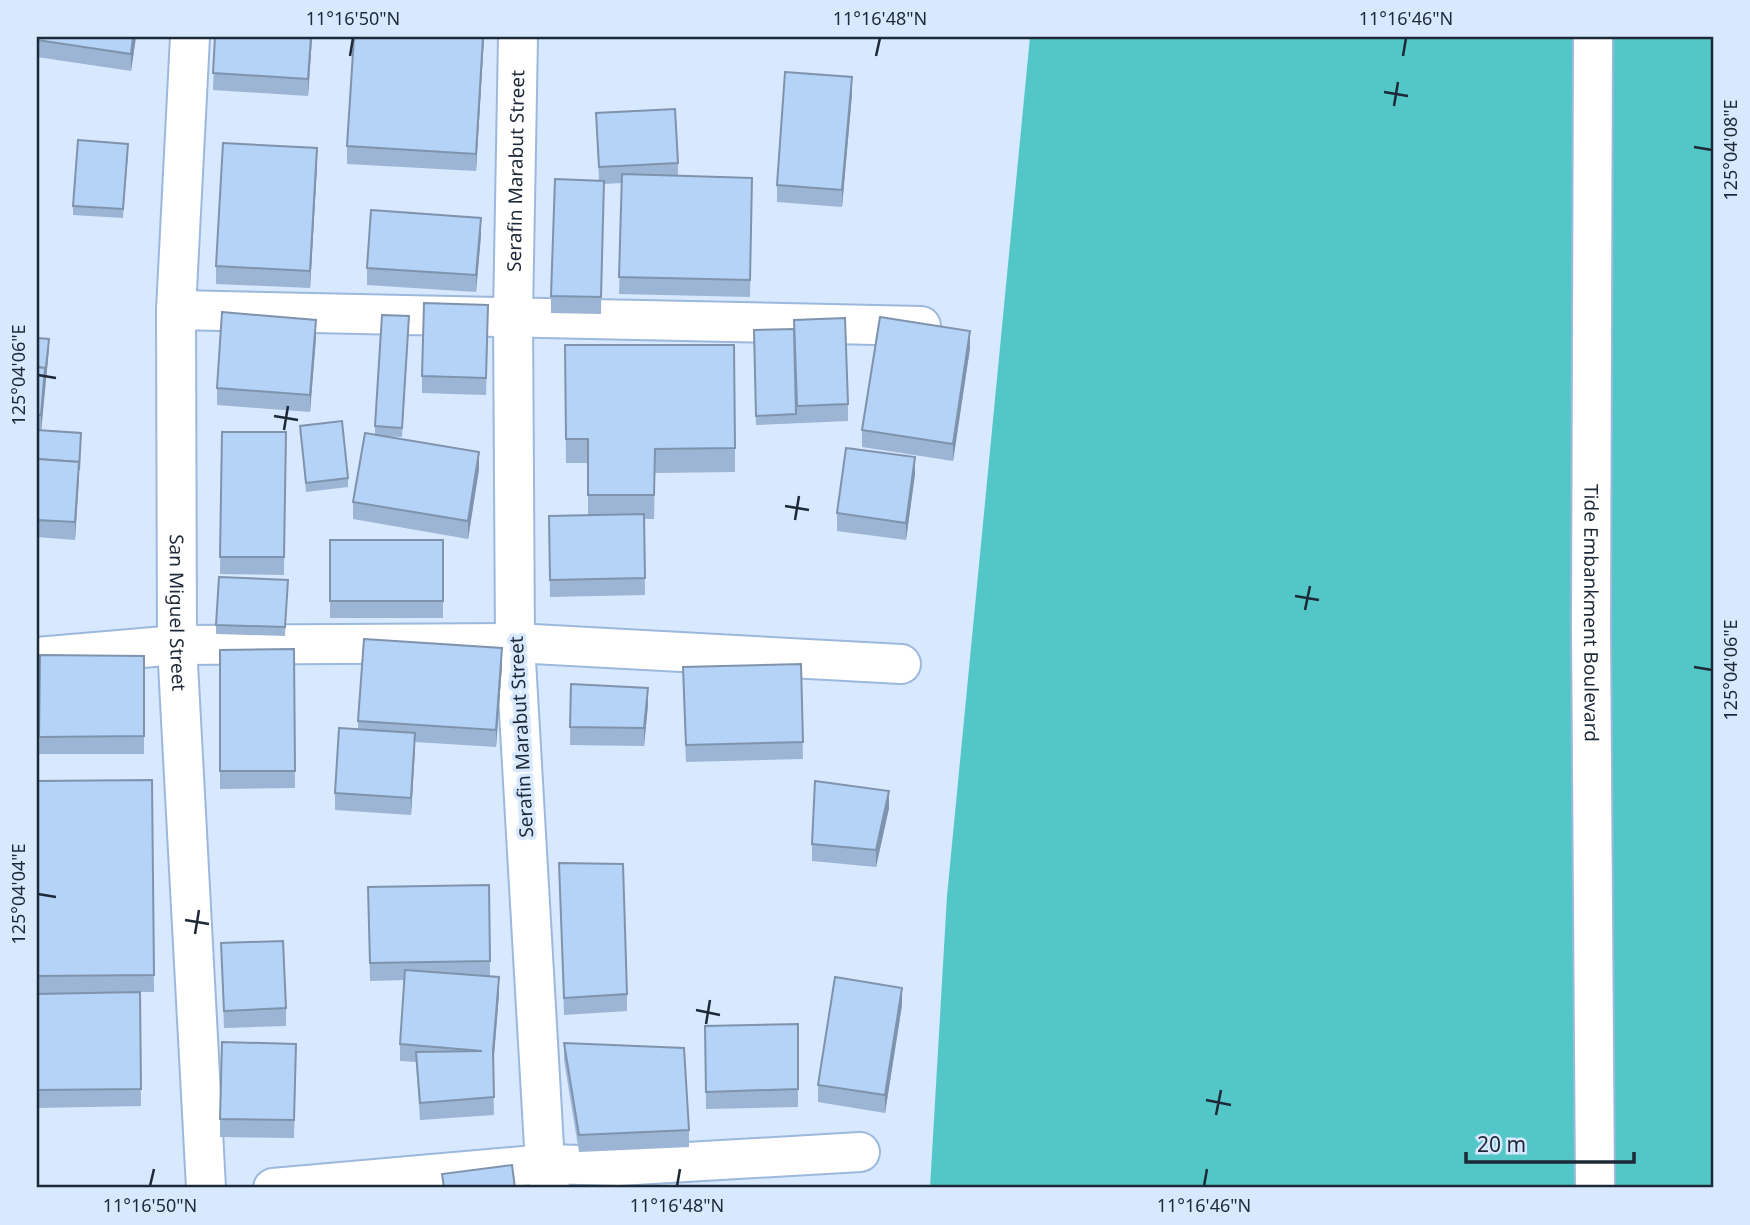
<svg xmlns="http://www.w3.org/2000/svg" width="1750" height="1225" font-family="'Noto Sans',sans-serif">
<rect width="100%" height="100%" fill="#d7e8ff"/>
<path fill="#53c7c8" d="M1030,37h683v1151h-783l17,-292z"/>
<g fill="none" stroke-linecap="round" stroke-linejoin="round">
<g stroke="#9cb8dc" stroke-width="42">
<g id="street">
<path id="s1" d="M190,37l-14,273 1,335 29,543"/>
<path id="s2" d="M1593,37l-2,591 4,560"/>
<path d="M176,310l745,16"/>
<path d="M37,657l140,-12 338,-2 386,21"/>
<path d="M550,1188l-5,-24 73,2 242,-14"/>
</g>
</g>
<g stroke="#9cb8dc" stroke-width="42">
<g id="secondary">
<path id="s3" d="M273,1188l272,-24 -30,-521 -2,-328 5,-278"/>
</g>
</g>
<use href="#street" stroke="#fff" stroke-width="38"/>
<use href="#secondary" stroke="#fff" stroke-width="38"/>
</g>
<g fill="#9cb5d4">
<path d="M37,37h99l-5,34 -94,-14z"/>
<path d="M215,37h97l-4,59 -95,-6z"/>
<path d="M484,37l-8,134 -129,-7v-18z"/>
<path d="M852,94l-10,113 -65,-5v-17z"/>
<path d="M596,113l82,50v13l74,19 -2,102 -131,-3 3,-111 -18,1 -3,130 -50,-1v-17l48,-115z"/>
<path d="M128,153l-5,65 -50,-3v-9z"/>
<path d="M317,165l-7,123 -94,-4v-18z"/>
<path d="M481,235l-5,57 -109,-7v-17z"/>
<path d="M488,322l-2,73 -64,-2v-17z"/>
<path d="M409,325l-7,112 -22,-1 99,33 -11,70 -115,-20v-17l22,-67v-9z"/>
<path d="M754,330l94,74v17l-92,4z"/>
<path d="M316,337l-6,75 -93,-7v-17z"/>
<path d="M37,338l12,10 -8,83 40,2 -6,107 -38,-3z"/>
<path d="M565,345l170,103v24l-80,1 -1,46h-10l1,76 -95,2 -1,-81 39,-1v-52h-22z"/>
<path d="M970,348l-17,113 -91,-14v-17z"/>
<path d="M300,426l48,52v9l-42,5z"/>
<path d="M222,432h64l-2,143 -64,-1z"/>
<path d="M915,474l-9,66 -69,-9v-18z"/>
<rect x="330" y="540" width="113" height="78"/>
<path d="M288,580l-3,56 -69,-2v-9z"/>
<path d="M294,649l1,139 -75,1v-139z"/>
<path d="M40,655l104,1v98h-105z"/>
<path d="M801,664l2,95 -117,3 -3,-78z"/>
<path d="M502,665l-6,82 -81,-5 -4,73 -76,-5v-17l23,-64v-8z"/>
<path d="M571,684l77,21 -4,41 -74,-1z"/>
<path d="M152,780l2,212h-14l1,114 -104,2v-327z"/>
<path d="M889,808l-13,59 -64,-6v-17z"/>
<path d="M559,863l68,131v17l-63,4z"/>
<path d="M489,885l1,91 9,18 -6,73 1,48 -74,5 -4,-58 -16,-1v-17l4,-64 -34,1 -2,-94z"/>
<path d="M221,943l65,65v18l-62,2z"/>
<path d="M902,1005l-17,108 -67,-11v-17z"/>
<path d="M798,1024v83l-92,2 -1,-83z"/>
<path d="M564,1043l125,87v17l-110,5 -15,-92z"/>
<path d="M296,1061l-2,77 -74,-1v-18z"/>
</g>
<g fill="#7f93ad">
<path d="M133,37h3l-5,34v-17z"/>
<path d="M311,37h1l-4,59v-17z"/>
<path d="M483,37h1l-8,134v-17z"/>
<path d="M852,77v17l-10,113v-17z"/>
<path d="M317,148v17l-7,123v-17z"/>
<path d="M481,218v17l-5,57v-17z"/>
<path d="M316,320v17l-6,75v-17z"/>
<path d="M970,331v17l-17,113v-17z"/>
<path d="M49,339v9l-8,84v-17l4,-47z"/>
<path d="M479,452v17l-11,70v-18z"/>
<path d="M915,457v17l-9,66v-17z"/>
<path d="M79,462v17l-4,61v-18z"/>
<path d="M502,648v17l-6,82v-17z"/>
<path d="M648,688v17l-4,41v-18z"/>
<path d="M415,733v17l-4,65v-17z"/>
<path d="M889,791v17l-13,59v-17z"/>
<path d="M499,977v17l-6,74v-17z"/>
<path d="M902,988v17l-17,108v-18z"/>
</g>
<g fill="#b5d2f7" stroke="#7f93ad" stroke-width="2">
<path d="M37,37h96l-2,17 -94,-14z"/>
<path d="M215,37h96l-3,42 -95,-6z"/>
<path d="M354,37h129l-7,117 -129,-8z"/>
<path d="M785,72l67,5 -10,113 -65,-5z"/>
<path d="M675,109l3,54 -79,4 -3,-54z"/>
<path d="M78,140l50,4 -5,65 -50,-3z"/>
<path d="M223,143l94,5 -7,123 -94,-5z"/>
<path d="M622,174l130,4 -2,102 -131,-3z"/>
<path d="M555,179l49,2 -3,116 -50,-1z"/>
<path d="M371,210l110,8 -5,57 -109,-7z"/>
<path d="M424,303l64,2 -2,73 -64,-2z"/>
<path d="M222,312l94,8 -6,75 -93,-7z"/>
<path d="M382,315l27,1 -7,112 -27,-2z"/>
<path d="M880,317l90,14 -17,113 -91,-14z"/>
<path d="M845,318l3,86 -51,2 -3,-86z"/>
<path d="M794,329l2,85 -40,2 -2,-86z"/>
<path d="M37,338l12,1 -4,37v-8l-8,-1z"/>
<path d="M565,345h169l1,103 -80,1 -1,46h-66v-56h-22z"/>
<path d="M37,367l8,1 -4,47h-4z"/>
<path d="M342,421l6,57 -42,5 -6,-57z"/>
<path d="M37,430l44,3 -2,37v-8l-42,-3z"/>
<path d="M222,432h64l-2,125h-64z"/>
<path d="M365,433l114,19 -11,69 -115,-19z"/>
<path d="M846,448l69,9 -9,66 -69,-10z"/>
<path d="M37,459l42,3 -4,60 -38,-2z"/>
<path d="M644,514l1,64 -95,2 -1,-64z"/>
<rect x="330" y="540" width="113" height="61"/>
<path d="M219,577l69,3 -3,47 -69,-2z"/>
<path d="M364,639l138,9 -6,82 -138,-9z"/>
<path d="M294,649l1,122h-75v-121z"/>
<path d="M40,655l104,1v80l-105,1z"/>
<path d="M801,664l2,78 -117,3 -3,-78z"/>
<path d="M571,684l77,4 -4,40 -74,-1z"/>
<path d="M339,728l76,5 -4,65 -76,-5z"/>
<path d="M152,780l2,195 -117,1v-195z"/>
<path d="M815,781l74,10 -13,59 -64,-6z"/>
<path d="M559,863l64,1 4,130 -63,4z"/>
<path d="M489,885l1,76 -120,2 -2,-76z"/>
<path d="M283,941l3,67 -62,3 -3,-68z"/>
<path d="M405,970l94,7 -6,74 1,46 -74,6 -4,-51 66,-1 -82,-7z"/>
<path d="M835,977l67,11 -17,107 -67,-10z"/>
<path d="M140,992l1,97 -104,1v-96z"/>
<path d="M798,1024v65l-92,3 -1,-66z"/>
<path d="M222,1042l74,2 -2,76 -74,-1z"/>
<path d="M564,1043l120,5 5,82 -110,5z"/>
<path d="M512,1165l3,23h-71l-2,-14z"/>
</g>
<path fill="none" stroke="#1e2937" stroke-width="2.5" d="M350,56l3,-18M876,56l4,-18M1403,56l3,-18M1384,92l24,4M1394,106l4,-24M1694,147l18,3M38,375l18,3M274,416l24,4M284,430l4,-24M785,506l24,4M795,520l4,-24M1295,596l24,4M1305,610l5,-24M1694,667l18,3M38,894l18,3M185,920l24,4M195,934l4,-24M696,1010l24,5M706,1024l4,-24M1206,1100l25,5M1216,1115l5,-25M150,1186l4,-17M677,1186l3,-17M1204,1186l3,-17"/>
<g text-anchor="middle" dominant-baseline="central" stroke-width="7" stroke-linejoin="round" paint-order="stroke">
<g font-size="19" fill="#1e2937" stroke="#d7e8ff">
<text stroke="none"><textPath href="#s3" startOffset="1267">Serafin Marabut Street</textPath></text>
<text stroke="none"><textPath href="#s1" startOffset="576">San Miguel Street</textPath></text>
<text stroke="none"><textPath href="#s2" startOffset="576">Tide Embankment Boulevard</textPath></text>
<text transform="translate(521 737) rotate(-93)">Serafin Marabut Street</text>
</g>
</g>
<rect width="1750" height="1225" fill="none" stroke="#d7e8ff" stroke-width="77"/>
<path d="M1466 1152v10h168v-10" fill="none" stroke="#1e2937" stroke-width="3.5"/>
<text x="1477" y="1152" font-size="21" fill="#1e2937" stroke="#d7e8ff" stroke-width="5" paint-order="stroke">20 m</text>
<rect x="38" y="38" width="1674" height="1148" fill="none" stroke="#1e2937" stroke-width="2.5"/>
<g font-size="18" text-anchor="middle" fill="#1e2937">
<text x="353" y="25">11°16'50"N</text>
<text x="880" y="25">11°16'48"N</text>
<text x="1406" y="25">11°16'46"N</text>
<text transform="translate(1731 150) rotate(-90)" y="6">125°04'08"E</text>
<text transform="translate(19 375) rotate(-90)" y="6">125°04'06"E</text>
<text transform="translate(1731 670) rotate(-90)" y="6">125°04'06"E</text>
<text transform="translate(19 894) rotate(-90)" y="6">125°04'04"E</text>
<text x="150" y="1212">11°16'50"N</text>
<text x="677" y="1212">11°16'48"N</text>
<text x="1204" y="1212">11°16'46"N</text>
</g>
</svg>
